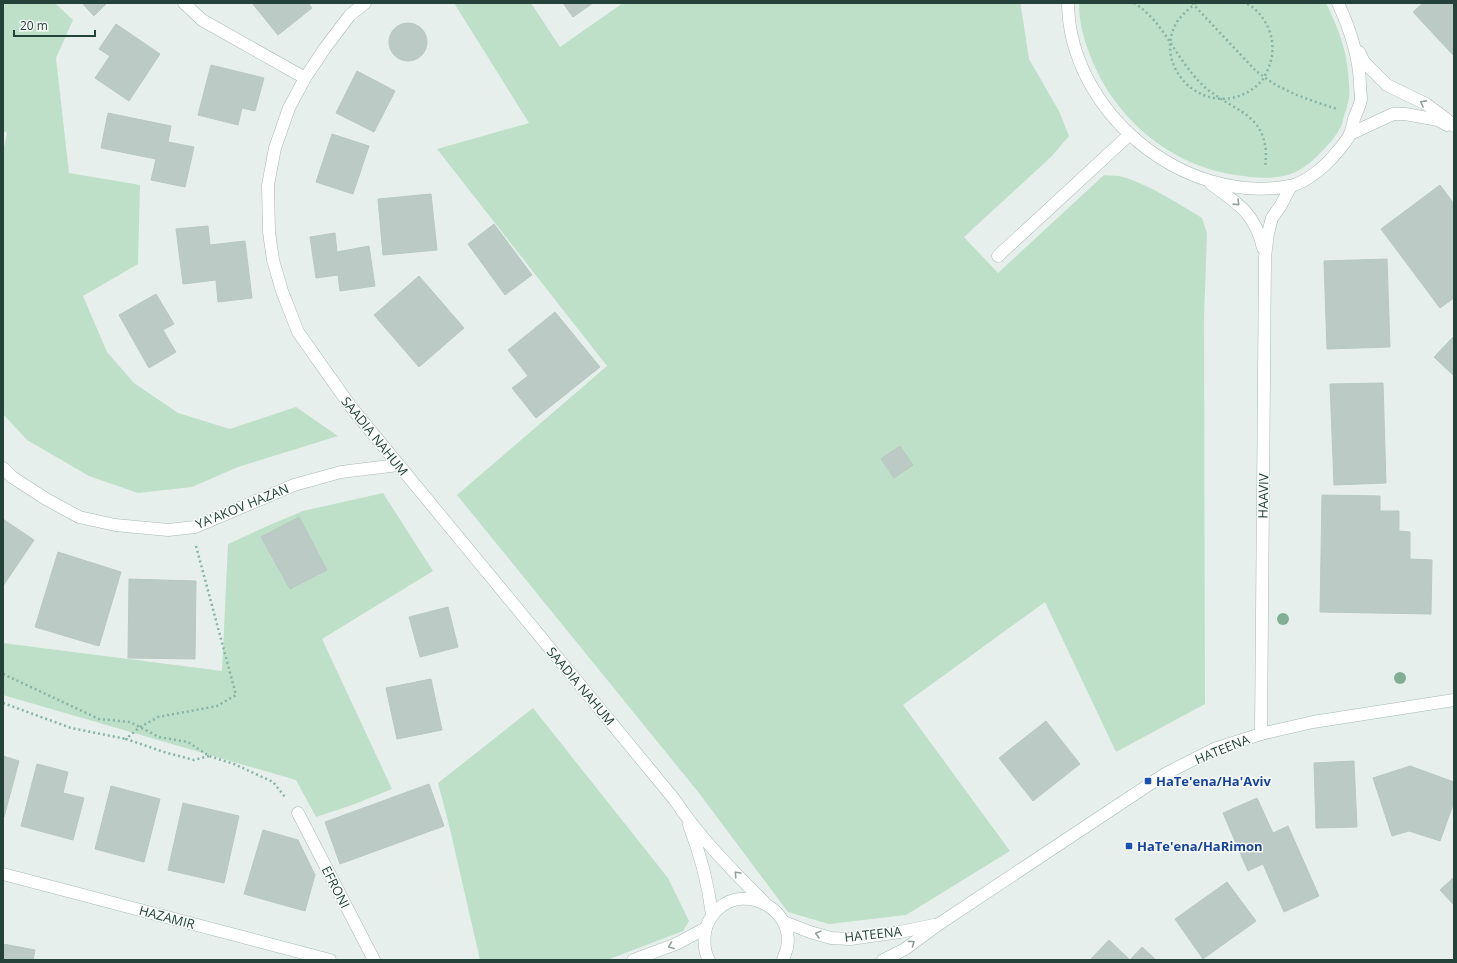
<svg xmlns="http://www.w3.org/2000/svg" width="1457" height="963" font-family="'Open Sans',sans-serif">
<rect width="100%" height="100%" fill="#e6efeb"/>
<g fill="#bfe0c8">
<path d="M3,3h52l18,17 -17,38 13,115 71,12 -2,79 -55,32 24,56 27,31 44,30 52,16 66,-22 42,29 -100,31 -46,20 -54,6 -49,-17 -62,-36 -24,-26v-262l4,-19 -4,-2z"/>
<path d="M454,3h77l29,44 63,-44h398v4l8,52 30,52 10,25 -17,20 -88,81 34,36 106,-98c6,1 13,0 19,2 25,7 56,27 79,41l5,15 -3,86 1,385 -89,48 -71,-150 -142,103 107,146 -104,64 -77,9 -41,-12 -89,-119 -242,-298 150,-129 -170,-217 92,-26z"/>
<path d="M1079,3h247c13,26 22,51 23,80 0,5 1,11 0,15 -1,6 -3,12 -5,18 -1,4 -2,10 -5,14 -4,7 -9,13 -15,19 -10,11 -21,21 -36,26 -14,4 -31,3 -45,1 -73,-8 -133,-60 -156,-129 -5,-14 -8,-29 -8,-44z"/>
<path d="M383,493l50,78 -111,68 70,150 -37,15 -39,13 -20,-37 -293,-85v-52l219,28 6,-127 37,-17 38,-16z"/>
<path d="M533,708l135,170 21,43 -6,10 -76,29h-127l-30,-131 -12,-46z"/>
</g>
<g fill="#bbcac4" stroke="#b8c9c2">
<path d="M82,3h25l-13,13z"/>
<path d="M252,3h56l4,5 -34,27z"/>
<path d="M563,3h30l-20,14z"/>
<path d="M1423,3h31v53l-41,-44z"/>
<circle cx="408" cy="42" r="19"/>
<path d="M116,24l44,30 -31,47 -34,-23 15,-22 -11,-7z"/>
<path d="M211,65l53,13 -9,33 -13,-3 -4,17 -40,-10z"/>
<path d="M357,71l38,20 -21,41 -38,-19z"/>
<path d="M108,113l63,13 -3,16 26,5 -9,40 -34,-7 5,-21 -55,-11z"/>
<path d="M332,134l37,12 -16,48 -37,-12z"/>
<path d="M1440,185l14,19v94l-14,10 -59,-79z"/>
<path d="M431,194l6,56 -54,5 -5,-56z"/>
<path d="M494,224l38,51 -27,20 -37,-51z"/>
<path d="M208,226l2,19 35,-4 7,57 -34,4 -2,-22 -33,4 -7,-55z"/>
<path d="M335,233l2,19 32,-6 6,40 -35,5 -2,-16 -22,3 -6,-41z"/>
<path d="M1387,259l3,88 -63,2 -3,-88z"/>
<path d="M419,276l45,52 -45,39 -45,-52z"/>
<path d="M156,294l18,30 -11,6 13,22 -27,16 -30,-53z"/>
<path d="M555,312l45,55 -64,51 -24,-30 16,-12 -20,-26z"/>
<path d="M1454,336v40l-20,-19z"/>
<path d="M1383,383l3,100 -52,2 -4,-101z"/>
<path d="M900,446l13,19 -19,13 -13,-19z"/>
<path d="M1322,495l58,1v15h19v20l11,1v27l22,1 -1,54 -111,-2z"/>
<path d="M299,517l28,53 -37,19 -29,-52z"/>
<path d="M3,519l31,21 -31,46z"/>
<path d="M58,552l63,20 -22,74 -64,-19z"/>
<path d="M129,579l67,2 -1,78 -67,-1z"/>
<path d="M448,607l10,40 -38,10 -11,-40z"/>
<path d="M431,679l11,51 -45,9 -11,-51z"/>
<path d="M1046,721l34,43 -47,37 -34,-43z"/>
<path d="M3,756l16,5 -15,56h-1z"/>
<path d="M1354,761l3,66 -41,1 -2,-65z"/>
<path d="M37,764l31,8 -5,21 21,5 -11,42 -52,-14z"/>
<path d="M1410,766l44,16v20l-14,39 -31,-10 -17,5 -19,-58z"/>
<path d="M429,784l15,42 -104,38 -15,-42z"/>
<path d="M111,786l49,13 -16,63 -49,-13z"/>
<path d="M1257,798l16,35 15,-7 31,70 -35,16 -21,-48 -15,7 -25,-58z"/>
<path d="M183,803l56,13 -15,67 -56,-13z"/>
<path d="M263,830l35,10 17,35 -10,36 -61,-17z"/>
<path d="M1454,877v28l-14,-15z"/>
<path d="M1227,882l29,39 -53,38 -28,-40z"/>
<path d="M1109,940l21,20 12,-13 14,13h-66z"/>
<path d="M3,944l32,6 -2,10h-30z"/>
</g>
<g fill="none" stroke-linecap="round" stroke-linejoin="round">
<g stroke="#a8b8b2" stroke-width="13">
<path id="lane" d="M184,3l18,17 103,58"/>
</g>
<g stroke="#a8b8b2" stroke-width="13">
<g id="street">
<path d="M365,3l-15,12 -25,33 -20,30 -16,30 -14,40 -7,37 1,47 4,28 9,31 16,41 53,75 323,392c25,38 58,71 90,103"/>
<path d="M1068,3c1,108 115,203 222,183 14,-3 30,-16 40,-26 7,-8 16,-17 20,-26 2,-5 3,-10 4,-15 2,-6 6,-13 7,-20 0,-5 -1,-10 -1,-15 -1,-29 -10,-55 -22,-81"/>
<path d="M1359,52l5,10 23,23 39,19 19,14 9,8"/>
<path d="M1350,134l43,-20h12l17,3 16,3 9,5"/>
<path d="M1211,184c27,19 45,31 52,64"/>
<path d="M998,256l131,-121"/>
<path d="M3,468l9,9 34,22 33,18 36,8 53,5 27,-3 99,-42 47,-13 57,-7"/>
<path d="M1261,734l4,-477 3,-24 4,-15 9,-13 10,-19"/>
<path d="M298,813l76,147"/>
<path d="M689,825c12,31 19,57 23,90"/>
</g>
</g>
<g stroke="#a4bbb3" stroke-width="13">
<g id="secondary">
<path d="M3,874l327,86"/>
<path d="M784,922l26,10 21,6 19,1 50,-7 34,-7"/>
<path d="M633,960l43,-16 30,-16"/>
<path d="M709,960c-5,-8 -5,-18 -4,-27 1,-9 6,-17 13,-24 28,-26 77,1 69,39 -1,4 -3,8 -4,12"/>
<path d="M883,960l22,-11 34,-25 226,-150 49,-25 47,-15 52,-12 141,-22"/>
</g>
</g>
<g stroke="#86b3a5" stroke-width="2.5" stroke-dasharray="2 3" stroke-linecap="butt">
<path d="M1134,3c28,17 40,51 62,75 5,6 11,12 18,16 13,10 31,17 42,30 10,13 11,28 9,44"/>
<path d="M1192,3l64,68c8,6 17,13 26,17 17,9 37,15 55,21"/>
<path d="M1196,3c-7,6 -14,11 -19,19 -24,40 18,89 62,74 9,-3 18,-9 24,-17 7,-12 11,-24 9,-38 -2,-14 -12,-32 -27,-38"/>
<path d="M196,546l40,149 -19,11 -59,11 -18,10 -14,12 38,13 30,8 15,-4"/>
<path d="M3,674l96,45 31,3 29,15 29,5 21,14 25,8 39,18 12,15"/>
<path d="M3,703l68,25 55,11"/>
</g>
<use href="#lane" stroke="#fff" stroke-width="12"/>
<use href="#street" stroke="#fff" stroke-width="12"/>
<use href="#secondary" stroke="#fff" stroke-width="12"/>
</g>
<g fill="#80af93">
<circle cx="1283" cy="619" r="6"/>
<circle cx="1400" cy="678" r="6"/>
</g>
<defs><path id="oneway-chevron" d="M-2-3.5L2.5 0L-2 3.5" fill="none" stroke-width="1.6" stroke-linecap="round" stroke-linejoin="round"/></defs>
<g stroke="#92a09c">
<use href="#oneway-chevron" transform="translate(1423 103) rotate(-152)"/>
<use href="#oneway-chevron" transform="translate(1237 203) rotate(44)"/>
<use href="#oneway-chevron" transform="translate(737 874) rotate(-133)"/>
<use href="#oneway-chevron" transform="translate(818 934) rotate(-165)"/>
<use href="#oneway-chevron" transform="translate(912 943) rotate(-36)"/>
<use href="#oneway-chevron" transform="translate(671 946) rotate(158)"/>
</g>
<g fill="#1a4fb4" stroke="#f7fbf9" stroke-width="1.5">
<rect x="1144" y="777" width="8" height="8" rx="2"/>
<rect x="1125" y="842" width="8" height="8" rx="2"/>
</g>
<g text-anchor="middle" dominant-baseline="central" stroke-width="3" stroke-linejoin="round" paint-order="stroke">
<g font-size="13" fill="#24423a" stroke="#f7fbf9">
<text transform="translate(375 436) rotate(51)">SAADIA NAHUM</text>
<text transform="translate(1263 496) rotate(-89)">HAAVIV</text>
<text transform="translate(242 506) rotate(-22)">YA'AKOV HAZAN</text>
<text transform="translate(581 686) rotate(50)">SAADIA NAHUM</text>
<text transform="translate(1222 749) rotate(-22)">HATEENA</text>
<text transform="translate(336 887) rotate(63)">EFRONI</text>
<text transform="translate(167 917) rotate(15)">HAZAMIR</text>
<text transform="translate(873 934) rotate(-6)">HATEENA</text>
</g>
<g font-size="13" font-weight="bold" fill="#164399" stroke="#f7fbf9" text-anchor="start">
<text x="1156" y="781">HaTe'ena/Ha'Aviv</text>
<text x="1137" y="846">HaTe'ena/HaRimon</text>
</g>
</g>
<rect width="1457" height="963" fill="none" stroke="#24423a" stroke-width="8"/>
<path d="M14 30v6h81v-6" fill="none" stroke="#24423a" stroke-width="2"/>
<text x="20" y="30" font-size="12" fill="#24423a" stroke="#f7fbf9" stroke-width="3" paint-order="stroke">20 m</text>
</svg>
